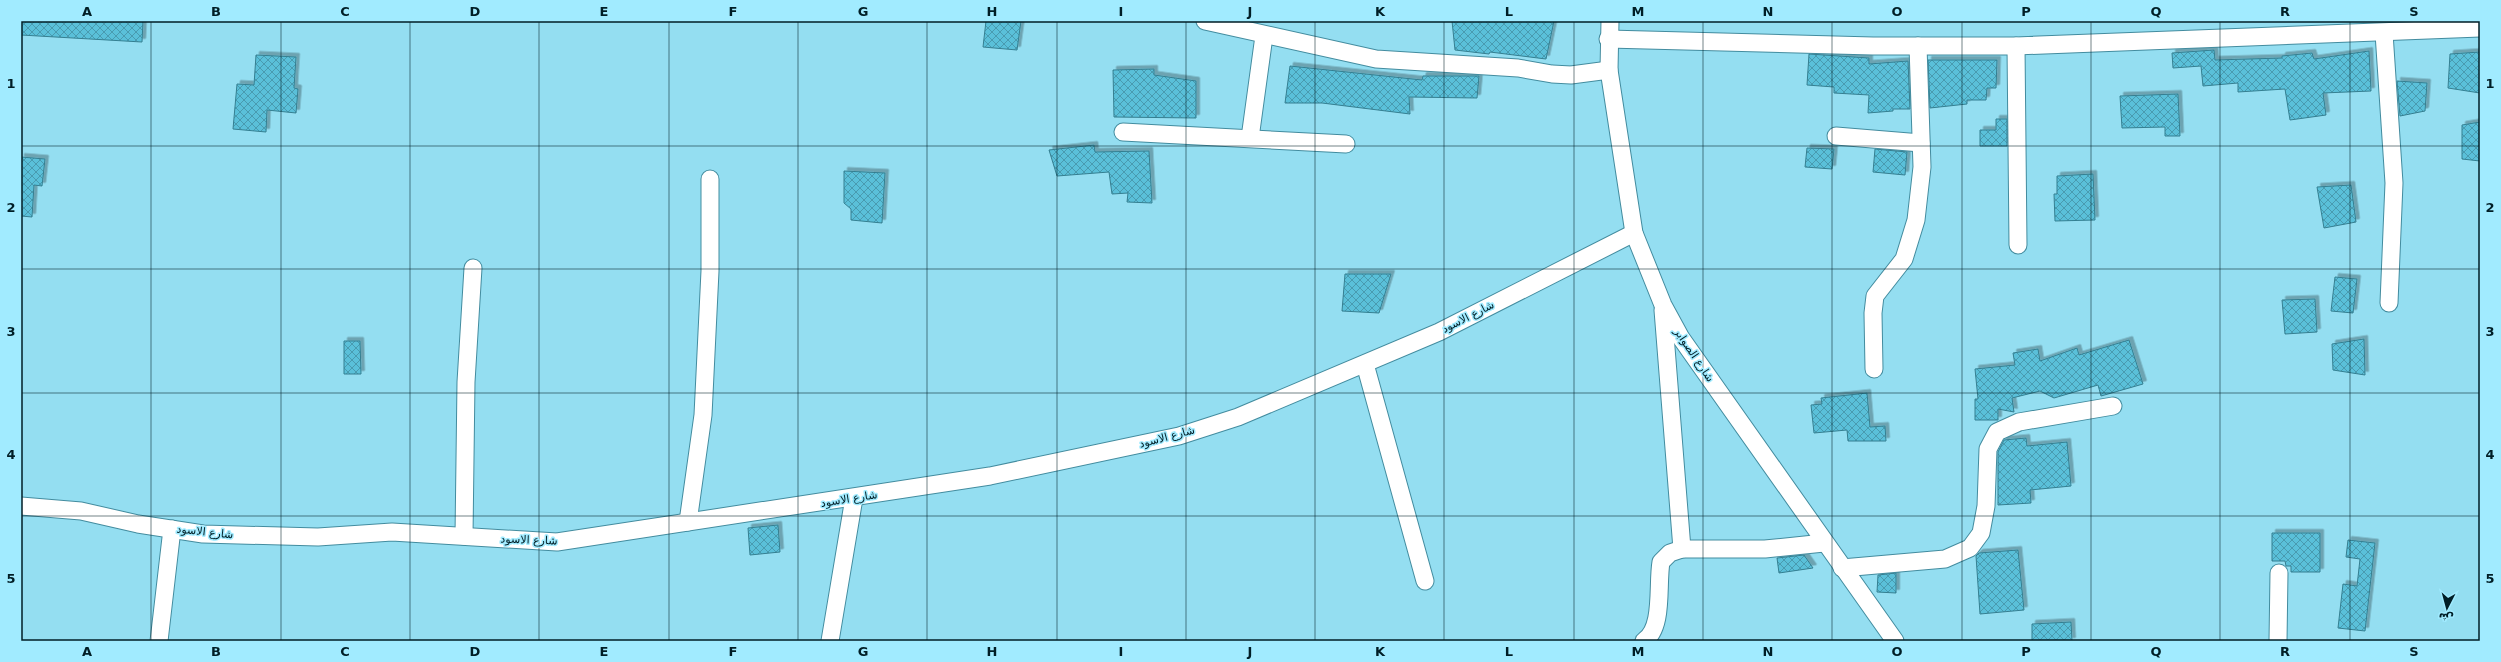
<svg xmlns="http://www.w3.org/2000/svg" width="2501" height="662" font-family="'DejaVu Sans','Noto Sans Arabic',sans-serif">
<defs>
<pattern id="building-cross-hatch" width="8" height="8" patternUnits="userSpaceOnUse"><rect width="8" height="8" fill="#5ac0d9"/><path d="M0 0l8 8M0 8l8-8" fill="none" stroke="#489bb0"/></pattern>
<filter id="shadow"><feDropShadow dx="3.5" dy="-3.5" stdDeviation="0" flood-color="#0004"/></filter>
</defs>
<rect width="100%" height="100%" fill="#94def1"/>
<g fill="url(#building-cross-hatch)" stroke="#347f91" filter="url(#shadow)">
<path d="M21,21h122l-1,21 -121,-7z"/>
<path d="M986,21h35l-4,29 -34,-3z"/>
<path d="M1452,21h102l-8,38 -56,-7 -1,2 -34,-4z"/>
<path d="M2214,50l1,10 67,-2v-2l30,-3 2,6 55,-8 2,40 -48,2 3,22 -36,5 -5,-31 -47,3v-9l-35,3 -2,-20 -28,2 -1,-15z"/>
<path d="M2480,52v41l-32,-5 2,-34z"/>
<path d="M1809,54l60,4v6l39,-3 2,48h-17v2l-25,2 1,-18 -35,-2v-6l-27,-2z"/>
<path d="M256,55l40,2 -2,31 4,1 -2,24 -29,-3 -1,22 -33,-3 4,-45 17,1z"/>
<path d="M1928,60h69l-1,28h-9l-1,12h-19v4l-37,4z"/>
<path d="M1290,66l132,14 1,-4h56l-2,22 -68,-1 1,17 -88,-11h-37z"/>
<path d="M1154,69v6l42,6v37l-82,-1 -1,-47z"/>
<path d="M2397,81l30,2 -2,28 -25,5z"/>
<path d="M2178,94l2,42h-15v-9l-43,1 -2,-32z"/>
<path d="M1996,119h11v27h-27v-16h16z"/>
<path d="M2480,122v39l-18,-2v-34z"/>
<path d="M1094,145l1,7 54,-1 3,52 -25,-1 1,-9 -16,1 -3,-22 -52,4 -8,-26z"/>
<path d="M1807,148l27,1 -2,20 -27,-2z"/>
<path d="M1875,149l32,3 -2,23 -32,-3z"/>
<path d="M21,157l24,2 -3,27 -8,-1 -2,32 -11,-1z"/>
<path d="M844,171l41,2 -3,50 -31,-3v-11l-7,-6z"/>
<path d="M2093,174l2,46 -40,1 -1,-27h3v-18z"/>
<path d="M2351,185l5,37 -32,6 -7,-41z"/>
<path d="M1345,274h46l-12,39 -37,-2z"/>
<path d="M2335,277l22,2 -4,34 -22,-2z"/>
<path d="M2315,299l2,33 -32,2 -3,-34z"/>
<path d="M2364,339l1,36 -32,-5 -1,-26z"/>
<path d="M2129,340l14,44 -42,12 -3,-11 -44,13 -14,-7 -28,7 2,14 -16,-3v11h-23v-21h3l-3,-30 40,-4 -2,-12 25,-4 2,12 37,-13 2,7z"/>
<path d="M344,341h16l1,33h-17z"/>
<path d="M1867,393l3,34 15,-1 1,15h-38l-1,-11 -33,3 -3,-28 11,-1 -1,-6z"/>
<path d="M2026,438l1,8 40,-4 4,44 -41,4 1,13 -33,2v-53l6,-12z"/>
<path d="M778,525l2,27 -30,3 -2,-27z"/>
<path d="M2272,533h48v39h-29v-6h-5l-1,-5h-13z"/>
<path d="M2348,540l27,3 -10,88 -27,-3 5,-44 14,2 3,-27 -14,-2z"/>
<path d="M2018,550l6,60 -44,4 -4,-58 3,-3z"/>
<path d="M1804,555l9,13 -34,5 -2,-15z"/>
<path d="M1896,573v20l-19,-1 1,-17z"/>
<path d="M2071,622l1,19h-40v-17z"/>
</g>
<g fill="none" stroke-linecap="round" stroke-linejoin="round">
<g stroke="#438c9f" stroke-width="19">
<g id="minor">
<path d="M1205,21l171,38 142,9 34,6 19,1 38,-5"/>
<path d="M1610,21l-1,49 25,163 29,72 18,33 214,303"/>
<path d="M2384,33l10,150 -5,120"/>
<path d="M1608,39l265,7h143l464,-18"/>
<path d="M2016,46l2,199"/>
<path d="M1123,132l223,12"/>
<path d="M1836,136l85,7"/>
<path d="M1250,138l14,-102"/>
<path d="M1663,310l19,239"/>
<path d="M1365,364l60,217"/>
<path d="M1874,369l-1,-56 2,-17 29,-37 12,-39 6,-53 -4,-121"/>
<path d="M21,506l60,5 57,13 65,10 115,3 74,-5 165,10 433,-66 189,-40 59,-19 201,-85 195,-99"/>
<path d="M688,522l15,-107 7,-144v-92"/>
<path d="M464,536l2,-154 7,-114"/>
<path d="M1842,568l103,-9 25,-11 11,-15 5,-27 2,-57 9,-17 22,-10 94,-16"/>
<path d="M159,641l13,-112"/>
<path d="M830,641l24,-143"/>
<path d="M1644,641c20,-13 13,-56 17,-79l9,-9 12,-4h83l59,-6"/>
<path d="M2278,641l1,-68"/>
</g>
</g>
<use href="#minor" stroke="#fff" stroke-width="17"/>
</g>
<path fill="none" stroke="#001e26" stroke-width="1" stroke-opacity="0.55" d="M151,21v620M281,21v620M410,21v620M539,21v620M669,21v620M798,21v620M927,21v620M1057,21v620M1186,21v620M1315,21v620M1444,21v620M1574,21v620M1703,21v620M1832,21v620M1962,21v620M2091,21v620M2220,21v620M2350,21v620M21,146h2459M21,269h2459M21,393h2459M21,516h2459"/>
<g text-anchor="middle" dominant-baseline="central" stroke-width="3" stroke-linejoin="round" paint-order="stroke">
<g font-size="11" fill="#001e26" stroke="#a1ebff">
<text transform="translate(1468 317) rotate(-27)">شارع الاسود</text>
<text transform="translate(1694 355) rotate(56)">شارع الصوابر</text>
<text transform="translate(1167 437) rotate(-15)">شارع الاسود</text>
<text transform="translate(849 499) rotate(-9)">شارع الاسود</text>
<text transform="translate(205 532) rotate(6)">شارع الاسود</text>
<text transform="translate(529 540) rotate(2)">شارع الاسود</text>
</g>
</g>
<rect width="2501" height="662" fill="none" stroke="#a1ebff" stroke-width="44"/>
<g transform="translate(2447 608) rotate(186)" stroke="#a1ebff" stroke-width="3" paint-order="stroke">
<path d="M0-3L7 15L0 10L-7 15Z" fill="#001e26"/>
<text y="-6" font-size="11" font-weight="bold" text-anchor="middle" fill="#001e26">ش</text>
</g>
<rect x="22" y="22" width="2457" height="618" fill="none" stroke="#001e26" stroke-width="1.5"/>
<g font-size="13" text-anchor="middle" font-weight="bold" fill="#001e26">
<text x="87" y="16">A</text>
<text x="216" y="16">B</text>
<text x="345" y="16">C</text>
<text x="475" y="16">D</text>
<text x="604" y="16">E</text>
<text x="733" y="16">F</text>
<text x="863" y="16">G</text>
<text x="992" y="16">H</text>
<text x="1121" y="16">I</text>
<text x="1250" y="16">J</text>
<text x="1380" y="16">K</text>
<text x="1509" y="16">L</text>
<text x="1638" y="16">M</text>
<text x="1768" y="16">N</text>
<text x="1897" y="16">O</text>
<text x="2026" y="16">P</text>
<text x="2156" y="16">Q</text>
<text x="2285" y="16">R</text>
<text x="2414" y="16">S</text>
<text x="11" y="88">1</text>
<text x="2490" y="88">1</text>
<text x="11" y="212">2</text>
<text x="2490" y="212">2</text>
<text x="11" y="336">3</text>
<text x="2490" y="336">3</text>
<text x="11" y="459">4</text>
<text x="2490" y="459">4</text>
<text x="11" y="583">5</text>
<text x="2490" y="583">5</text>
<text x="87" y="656">A</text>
<text x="216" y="656">B</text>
<text x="345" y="656">C</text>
<text x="475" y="656">D</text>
<text x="604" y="656">E</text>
<text x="733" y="656">F</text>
<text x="863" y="656">G</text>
<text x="992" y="656">H</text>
<text x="1121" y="656">I</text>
<text x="1250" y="656">J</text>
<text x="1380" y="656">K</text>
<text x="1509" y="656">L</text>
<text x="1638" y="656">M</text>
<text x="1768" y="656">N</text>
<text x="1897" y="656">O</text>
<text x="2026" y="656">P</text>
<text x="2156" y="656">Q</text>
<text x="2285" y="656">R</text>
<text x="2414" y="656">S</text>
</g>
</svg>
